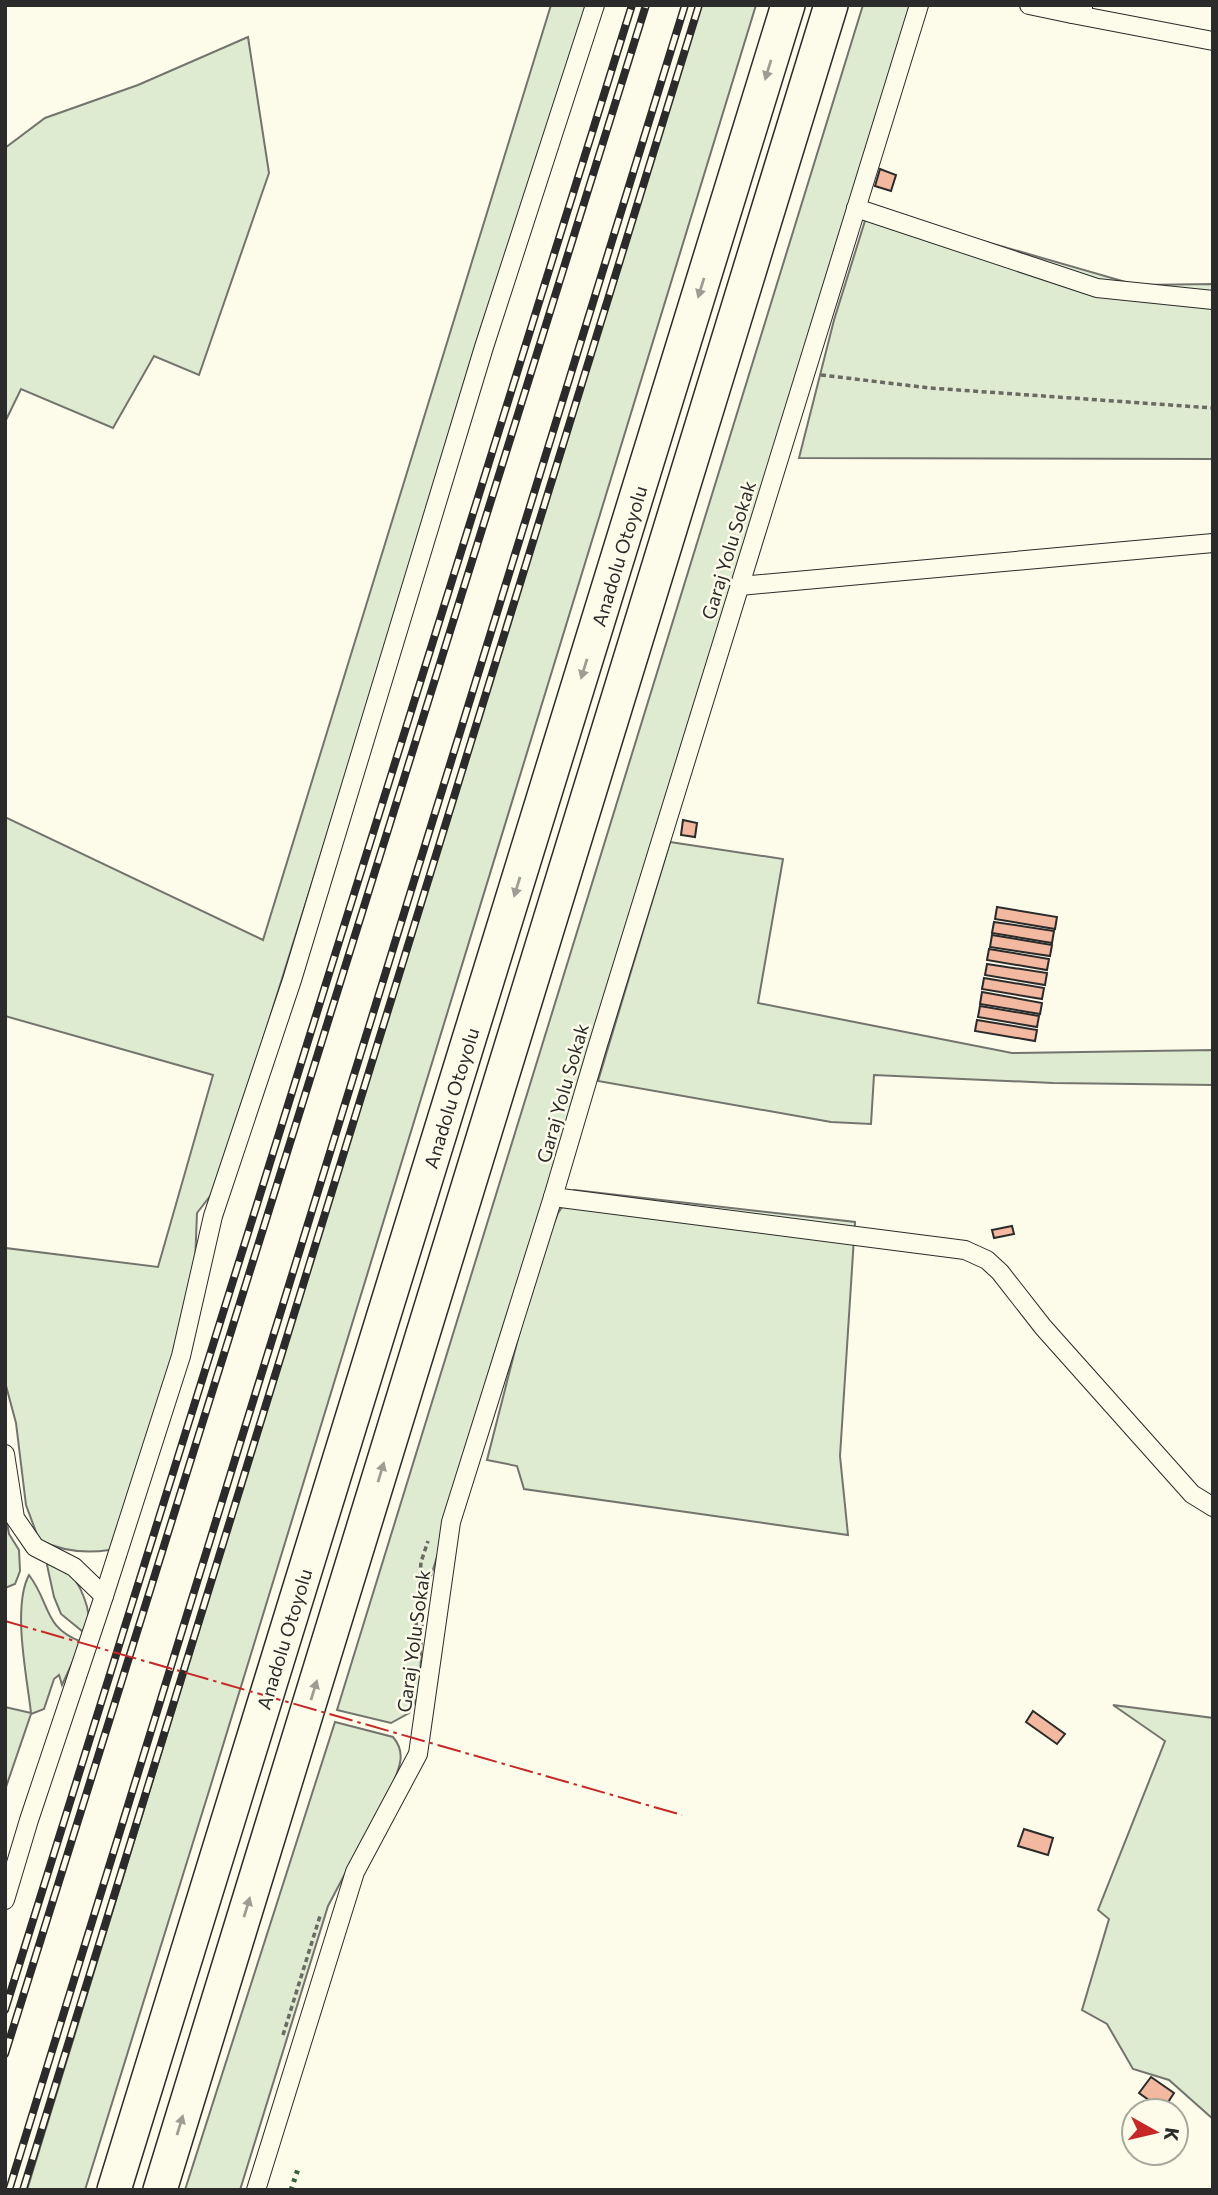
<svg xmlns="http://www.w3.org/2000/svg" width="1218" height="2195" font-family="Commissioner,sans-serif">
<rect width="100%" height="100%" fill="#fdfbea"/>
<g fill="#deebd1" stroke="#74746e" stroke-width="2">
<path d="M551,5h36l-337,1076 -29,106 -10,8 -14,18 -3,76 -72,243 -13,18c-25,4 -47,1 -70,-10l-13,-35 -10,-82 -11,-41v-134l153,19 55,-192 -208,-59v-199l258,123z"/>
<path d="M698,5h58l-547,1786 -124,399h-58z"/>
<path d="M863,5h51l-490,1594 -5,96 -10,18 -18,10 -54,-13z"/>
<path d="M248,37l21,136 -70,202 -45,-19 -41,72 -92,-39 -16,33v-274l40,-30 93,-33z"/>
<path d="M869,208l267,77 77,-1v175l-414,-1 35,-138z"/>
<path d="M670,842l113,17 -25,144 254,50 201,-3v35l-160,-2 -179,-8 -3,49 -40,-2 -233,-41z"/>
<path d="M574,1190l281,32 -15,234 8,79 -324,-46 -7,-23 -30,-6 48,-188 23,-59z"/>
<path d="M5,1511l4,23 10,16 1,21 -5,13 -10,4z"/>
<path d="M50,1563c5,2 12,4 16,7 14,11 26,41 22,58l-6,3 -21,-17 -7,-17 -7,-32z"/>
<path d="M29,1575c22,29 14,53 53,67l-20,43 -3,-10 -5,4 -10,30 -13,5 -26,76v-83l26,6c-4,-36 -19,-106 -2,-138z"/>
<path d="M1113,1705l100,13v401l-44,-39 -36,-11 -26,-45 -25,-14 27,-91 -11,-9 67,-169z"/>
<path d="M335,1722l58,15c13,15 7,30 0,46l-65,123 -88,284h-55z"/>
</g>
<g fill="#f2b8a0" stroke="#2b2b2b" stroke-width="2">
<path d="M880,169l16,6 -5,16 -16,-5z"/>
<path d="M683,820l14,3 -2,14 -14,-2z"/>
<path d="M997,907l60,10 -2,12 -60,-10z"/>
<path d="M994,922l60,9 -2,12 -60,-10z"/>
<path d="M992,935l60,10 -2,11 -60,-9z"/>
<path d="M989,949l60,10 -2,11 -60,-10z"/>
<path d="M987,964l60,9 -2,12 -60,-10z"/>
<path d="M984,978l60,10 -2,11 -60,-10z"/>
<path d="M982,992l60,11 -2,11 -60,-10z"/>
<path d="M980,1006l59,10 -2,11 -59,-10z"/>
<path d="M977,1020l60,10 -2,11 -60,-10z"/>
<path d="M1012,1226l2,8 -20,4 -2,-8z"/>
<path d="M1033,1711l32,23 -8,10 -31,-22z"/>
<path d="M1024,1829l29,9 -5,17 -30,-9z"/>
<path d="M1151,2077l23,16 -11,17 -24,-17z"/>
</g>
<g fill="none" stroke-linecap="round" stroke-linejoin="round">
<g stroke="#2b2b2b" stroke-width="20">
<g id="minor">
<path d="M1029,5l43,9 11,-6"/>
<path d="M1072,14l141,27"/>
<path d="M856,208l241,80 116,12"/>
<path d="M740,586l473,-43"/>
<path d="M553,1197l412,53 22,10 13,12 43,55 149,167 21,13"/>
<path d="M5,1454l10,64 20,29 39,20 30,29"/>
<path d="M5,1900l24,-80 75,-224 77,-240 32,-140 79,-236 192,-633 111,-342"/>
<path d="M256,2190l99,-318 63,-118 33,-232 102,-325 44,-149 322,-1043"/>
</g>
</g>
<g stroke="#2b2b2b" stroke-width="36">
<g id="motorway">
<path d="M114,2190l674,-2185"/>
<path d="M160,2190l671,-2185"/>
</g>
</g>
<g stroke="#6a6964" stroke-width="3.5" stroke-dasharray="5 3.5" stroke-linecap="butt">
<path d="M821,375l109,13 283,20"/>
<path d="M416,1627l5,-65 7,-21"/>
<path d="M283,2035l37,-119"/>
</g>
<use href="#minor" stroke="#fdfbea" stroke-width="18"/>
<use href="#motorway" stroke="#fdfbea" stroke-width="33"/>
<g stroke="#2b2b2b" stroke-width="8">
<g id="rail">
<path d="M5,2010l627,-2005"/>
<path d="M5,2054l641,-2049"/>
<path d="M9,2190l676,-2185"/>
<path d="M23,2190l676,-2185"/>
</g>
</g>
<use href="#rail" stroke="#fdfbea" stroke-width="5" stroke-dasharray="16" stroke-linecap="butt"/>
<path stroke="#34623c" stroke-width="5" stroke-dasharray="3.5 5" stroke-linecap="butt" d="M291,2190l7,-21"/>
<path stroke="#c62828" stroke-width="2" stroke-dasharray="24 5 3.5 5" stroke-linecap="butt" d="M5,1621l677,194"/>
</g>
<defs><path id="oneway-solid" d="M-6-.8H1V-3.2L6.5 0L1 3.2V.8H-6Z" transform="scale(1.75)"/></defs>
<g fill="#9e9d94">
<use href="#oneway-solid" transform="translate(768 70) rotate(107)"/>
<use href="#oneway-solid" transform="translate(701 288) rotate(107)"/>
<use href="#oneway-solid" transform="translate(584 669) rotate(107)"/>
<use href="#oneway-solid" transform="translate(517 887) rotate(107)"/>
<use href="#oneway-solid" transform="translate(381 1472) rotate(-73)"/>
<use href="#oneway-solid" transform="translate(314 1690) rotate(-73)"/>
<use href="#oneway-solid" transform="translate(247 1907) rotate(-73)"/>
<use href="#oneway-solid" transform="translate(180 2125) rotate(-73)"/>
</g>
<g text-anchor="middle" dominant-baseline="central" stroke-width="5" stroke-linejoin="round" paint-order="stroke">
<g font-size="19" fill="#2b2b2b" stroke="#fdfbea">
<text transform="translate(728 550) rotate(-73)">Garaj Yolu Sokak</text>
<text transform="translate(619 556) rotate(-73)">Anadolu Otoyolu</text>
<text transform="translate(562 1093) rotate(-74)">Garaj Yolu Sokak</text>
<text transform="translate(451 1098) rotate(-73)">Anadolu Otoyolu</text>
<text transform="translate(284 1639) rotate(-73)">Anadolu Otoyolu</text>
<text transform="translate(413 1641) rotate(-82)">Garaj Yolu Sokak</text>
</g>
</g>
<rect width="1218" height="2195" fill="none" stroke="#2b2b2b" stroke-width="14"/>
<g transform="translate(1155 2132) rotate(98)"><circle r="33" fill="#fdfbea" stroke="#a9a89e" stroke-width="2"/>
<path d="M0-5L12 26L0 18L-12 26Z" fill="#c62828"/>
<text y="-10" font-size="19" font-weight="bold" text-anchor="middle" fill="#2b2b2b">K</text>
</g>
</svg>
